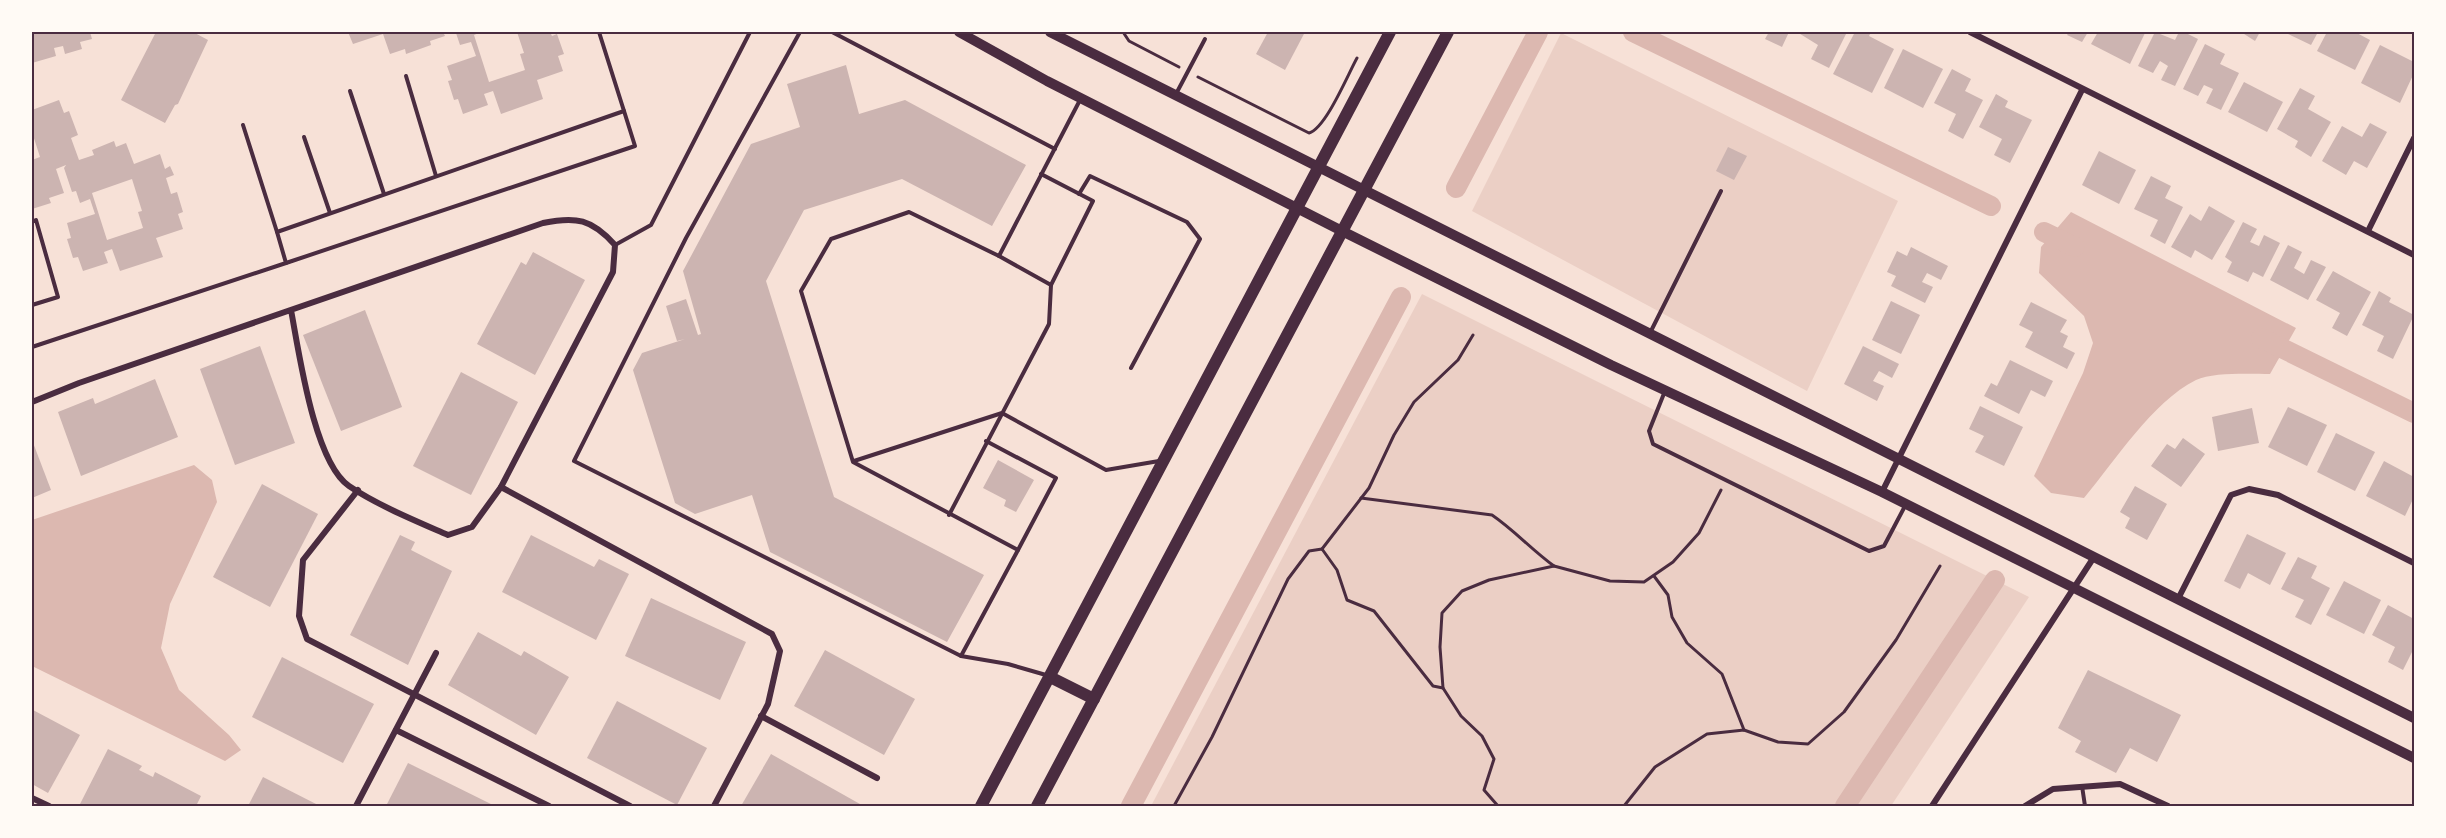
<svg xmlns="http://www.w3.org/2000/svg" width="2446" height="838" font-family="'Exo 2',sans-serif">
<rect width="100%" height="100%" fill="#f7e1d7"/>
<g fill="#ebcfc5">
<path d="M1561,33l337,168 -91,190 -335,-180z"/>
<path d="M1422,294l607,303 -138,209h-740z"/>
</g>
<g fill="#dcb8b0">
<path d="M2071,212l225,116 -26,46c-20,0 -57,-2 -74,6 -44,22 -81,81 -112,118l-33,-5 -17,-17 49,-103 10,-30 -9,-27 -45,-43 2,-26z"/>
<path d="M194,465l18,15 5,22 -47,102 -9,44 18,42 50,45 12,15 -16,11 -193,-95v-146z"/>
</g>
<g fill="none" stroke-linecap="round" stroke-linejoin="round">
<g stroke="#dcb8b0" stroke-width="20">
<path d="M1633,32l358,174"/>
<path d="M1456,188l82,-156"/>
<path d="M2044,232l31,15"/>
<path d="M2261,338l153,75"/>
<path d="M1131,806l270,-509"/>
<path d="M1845,806l150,-226"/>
</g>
</g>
<g fill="#ccb4b1" fill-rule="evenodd">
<path d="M32,32h58l2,7 -12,3 2,7 -17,5 -2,-8 -9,2 2,8 -24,7z"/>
<path d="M156,32h37l15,8 -30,64 -3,1 -10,18 -44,-23z"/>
<path d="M348,32h95l2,4 -15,5 1,4 -25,9 -1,-5 -15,5 -7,-20 -30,10z"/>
<path d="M452,32h29l-7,3 15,47 36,-12 -5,-16 4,-1 -7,-21h33l2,4 5,-2 7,20 -6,2 5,15 -26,9 6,19 -42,15 -8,-23 -9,3 4,11 -25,9 -5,-15 -4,1 -6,-19 4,-1 -5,-14 29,-10 -5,-14 -11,3 -4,-12 -3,1z"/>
<path d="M1268,32h37l-20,38 -29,-16z"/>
<path d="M1769,32h20l-7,15 -17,-8z"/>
<path d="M1797,32h50l-18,36 -18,-9 7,-14z"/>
<path d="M1855,32h16l-2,4 25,13 -22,44 -39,-19z"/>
<path d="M2069,32h19l-6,10 -15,-7z"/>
<path d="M2098,32h43l4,1 -15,31 -39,-20z"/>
<path d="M2155,32l20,8 4,-8h5l14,7 -23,47 -14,-6 7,-14 -8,-5 -7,12 -15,-7z"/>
<path d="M2241,32h19l-5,9z"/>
<path d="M2284,32h34l-7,13z"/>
<path d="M2327,32h28l15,8 -15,30 -38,-19z"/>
<path d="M2205,44l20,10 -5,10 19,9 -18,37 -15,-7 7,-14 -9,-4 -6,11 -15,-7z"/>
<path d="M2380,45l34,17v11l-14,30 -39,-20z"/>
<path d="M1903,49l40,20 -20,39 -39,-20z"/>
<path d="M846,65l13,49 46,-14 121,65 -34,61 -90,-47 -98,31 -38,71 68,216 150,78 -37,67 -177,-90 -18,-57 -57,19 -20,-11 -42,-133 9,-17 43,-14 -8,2 -11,-35 20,-7 12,36 3,-1 -18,-63 68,-127 49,-17 -13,-43z"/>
<path d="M1952,69l19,10 -6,12 18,9 -20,39 -15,-8 8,-17 -22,-11z"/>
<path d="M2244,82l39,20 -16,30 -39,-20z"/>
<path d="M2300,88l15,8 -7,13 23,13 -20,35 -16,-10 3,-6 -21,-12z"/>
<path d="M1996,94l12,7 -3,6 27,13 -22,43 -16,-8 8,-16 -23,-12z"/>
<path d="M59,100l5,13 5,-2 9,24 -7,3 8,22 15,-5 -2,-5 22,-9 2,6 10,-4 8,21 26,-10 5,15 5,-3 4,9 -8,3 5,16 6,-2 6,20 -5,2 5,15 -27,9 7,19 -43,14 -8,-22 -8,3 4,11 -25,8 -5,-14 -5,1 -6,-19 4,-1 -4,-15 28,-9 -5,-15 -10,4 -4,-12 -4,1 -8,-24 2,-3 -10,4 8,24 -15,5 2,5 -19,6v-49l8,-3 -8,-25v-22zM132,179l10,32 -4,1 5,16 -36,12 -15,-47z"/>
<path d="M2370,123l17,9 -20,36 -13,-7 -8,14 -24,-14 20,-35 20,11z"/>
<path d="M1728,147l19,9 -13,24 -18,-9z"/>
<path d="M2099,151l37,19 -17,34 -37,-19z"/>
<path d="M2151,176l20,10 -6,12 18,9 -18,37 -15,-8 8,-16 -24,-11z"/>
<path d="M2209,206l26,15 -23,39 -17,-10 -4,8 -20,-11 19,-33 11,7z"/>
<path d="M2243,222l14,7 -7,13 9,4 5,-11 16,8 -17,34 -10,-5 -5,10 -21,-10 5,-10 -7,-5z"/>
<path d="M2288,245l14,7 -8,16 10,6 7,-14 15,7 -18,33 -38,-20z"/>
<path d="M1911,247l37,19 -7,14 -14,-7 -5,9 11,5 -8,16 -34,-17 5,-10 -9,-4 10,-21 10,5z"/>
<path d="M533,252l52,28 -50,95 -58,-31 44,-82 5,3z"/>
<path d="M2333,271l38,21 -24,44 -15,-8 8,-15 -24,-13z"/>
<path d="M2379,291l12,7 -2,4 25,13 -21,44 -16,-8 7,-15 -22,-11z"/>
<path d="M1891,301l29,14 -19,39 -29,-14z"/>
<path d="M2031,302l36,18 -7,12 8,4 -5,11 12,6 -8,16 -42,-22 8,-15 -14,-7z"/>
<path d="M365,310l37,97 -61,24 -38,-96z"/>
<path d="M260,346l35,97 -60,22 -35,-96z"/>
<path d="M1863,346l36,18 -7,14 -13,-7 -6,10 11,5 -7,15 -33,-17z"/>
<path d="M2010,360l43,21 -8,16 -14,-7 -12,24 -35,-18 7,-13 6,3z"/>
<path d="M461,372l57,30 -47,93 -58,-29z"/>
<path d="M155,379l23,58 -97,39 -23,-64 35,-14 2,6z"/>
<path d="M1980,406l43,21 -19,39 -29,-14 9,-16 -15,-7z"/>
<path d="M2288,407l39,18 -20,41 -39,-19z"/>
<path d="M2252,408l7,35 -41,8 -6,-34z"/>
<path d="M2336,433l39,19 -20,39 -38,-19z"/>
<path d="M2183,438l22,16 -24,33 -30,-21 16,-22 8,5z"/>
<path d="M32,440l19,50 -19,8z"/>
<path d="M998,460l36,20 -18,32 -12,-6 2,-6 -23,-12z"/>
<path d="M2384,461l30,16v20l-9,19 -39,-20z"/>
<path d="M262,484l56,30 -48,93 -57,-30z"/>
<path d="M2135,486l32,18 -20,36 -22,-12 5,-10 -10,-6z"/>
<path d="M2247,534l39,19 -16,32 -22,-12 -8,16 -16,-8z"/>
<path d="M400,535l15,7 -4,8 41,21 -44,94 -58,-30z"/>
<path d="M531,535l63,32 5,-8 30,15 -33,66 -94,-48z"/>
<path d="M2298,557l19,9 -6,12 19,10 -19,37 -16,-8 9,-17 -23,-11z"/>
<path d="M2344,581l37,19 -17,34 -38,-19z"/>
<path d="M651,598l95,44 -26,58 -95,-44z"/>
<path d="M2388,605l26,14v29l-11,22 -15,-8 7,-15 -23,-12z"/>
<path d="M478,632l43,24 3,-5 45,26 -33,58 -88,-50z"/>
<path d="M825,650l90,49 -31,56 -90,-49z"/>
<path d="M282,657l92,47 -31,59 -91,-46z"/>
<path d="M2088,670l93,45 -24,47 -27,-14 -14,25 -41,-21 6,-11 -23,-13z"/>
<path d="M617,701l90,47 -30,57 -90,-47z"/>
<path d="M33,710l47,25 -32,58 -16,-9z"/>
<path d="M108,749l34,17 -3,4 14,7 2,-5 46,24 -5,10h-117z"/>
<path d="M771,754l89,50 -1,2h-118z"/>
<path d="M408,763l87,43h-109z"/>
<path d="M263,777l57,29h-72z"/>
</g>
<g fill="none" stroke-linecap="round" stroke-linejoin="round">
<g stroke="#4a2c40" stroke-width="3">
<path d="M1123,32l6,9 50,26"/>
<path d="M1198,77l111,56c17,-5 39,-59 48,-75"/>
<path d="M1361,498l131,17c22,15 40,35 62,51"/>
<path d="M1322,549l47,-61 25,-53 20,-33 44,-42 15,-25"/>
<path d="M1654,576l14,19 4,22 15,26 35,31 22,56"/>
<path d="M1174,806l38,-69 76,-158 21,-28 13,-2 15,21 10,30 27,11 59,75 10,2"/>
<path d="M1498,806l-14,-16 10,-31 -12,-23 -21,-20 -18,-28 -3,-41 2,-34 20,-22 27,-11 65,-14 56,15 34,1 29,-20 26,-29 22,-43"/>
<path d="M1624,806l31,-39 52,-33 37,-4 34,12 30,2 36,-32 52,-72 44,-74"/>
</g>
<g stroke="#4a2c40" stroke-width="4">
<path d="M800,32l-114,206 -112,223 387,195 47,8 38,11"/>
<path d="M832,32l223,117"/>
<path d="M406,76l30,100"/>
<path d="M350,91l34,103"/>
<path d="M1176,94l29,-55"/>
<path d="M243,125l34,107"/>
<path d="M304,137l26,76"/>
<path d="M1079,194l11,-18 97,46 13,17 -69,129"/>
<path d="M32,222l4,-2 22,77 -26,8"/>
<path d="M615,245l36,-20 99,-193"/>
<path d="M999,256l81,-156"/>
<path d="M286,263l349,-117 -11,-35"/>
<path d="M1650,333l71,-142"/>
<path d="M32,347l254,-84 -9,-31 347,-121 -25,-79"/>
<path d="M1665,391l-16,40 4,13 216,107 15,-5 21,-40"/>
<path d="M986,441l70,37 -38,72"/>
<path d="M854,461l148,-48 104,57 53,-9"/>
<path d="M949,515l100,-191 2,-39 42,-84 -52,-27"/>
<path d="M961,656l57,-106 -165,-88 -52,-171 30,-52 78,-27 90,44 52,29"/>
<path d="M2082,786l3,20"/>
</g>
<g stroke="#4a2c40" stroke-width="6">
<path d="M1970,32l444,223"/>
<path d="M2368,231l46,-93"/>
<path d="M32,402l47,-19 464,-160c33,-7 49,-4 72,22l-2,27 -112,215 -29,40 -24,8c-32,-14 -71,-30 -99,-49 -35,-24 -50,-134 -58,-176"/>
<path d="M501,487l271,147 8,17 -12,53 -54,102"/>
<path d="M358,490l-55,70 -4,56 8,23 323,167"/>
<path d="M1882,492l200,-402"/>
<path d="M2178,599l53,-104 18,-6 29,6 136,68"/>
<path d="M761,716l116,62"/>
<path d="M396,730l153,76"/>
<path d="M32,798l17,8"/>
<path d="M356,806l80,-153"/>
<path d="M1932,806l162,-249"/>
<path d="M2025,806l28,-17 67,-5 48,22"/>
</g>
<g stroke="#4a2c40" stroke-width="10">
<path d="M959,32l88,49 295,150 269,134 271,127 532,266"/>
<path d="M1050,32l1364,686"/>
</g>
<g stroke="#4a2c40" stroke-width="12">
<path d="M1050,677l44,22"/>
<path d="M981,806l409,-774"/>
<path d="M1037,806l411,-774"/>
</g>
</g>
<rect width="2446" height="838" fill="none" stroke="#fffaf5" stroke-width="66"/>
<rect x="33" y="33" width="2380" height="772" fill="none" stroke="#4a2c40" stroke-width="2"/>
</svg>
